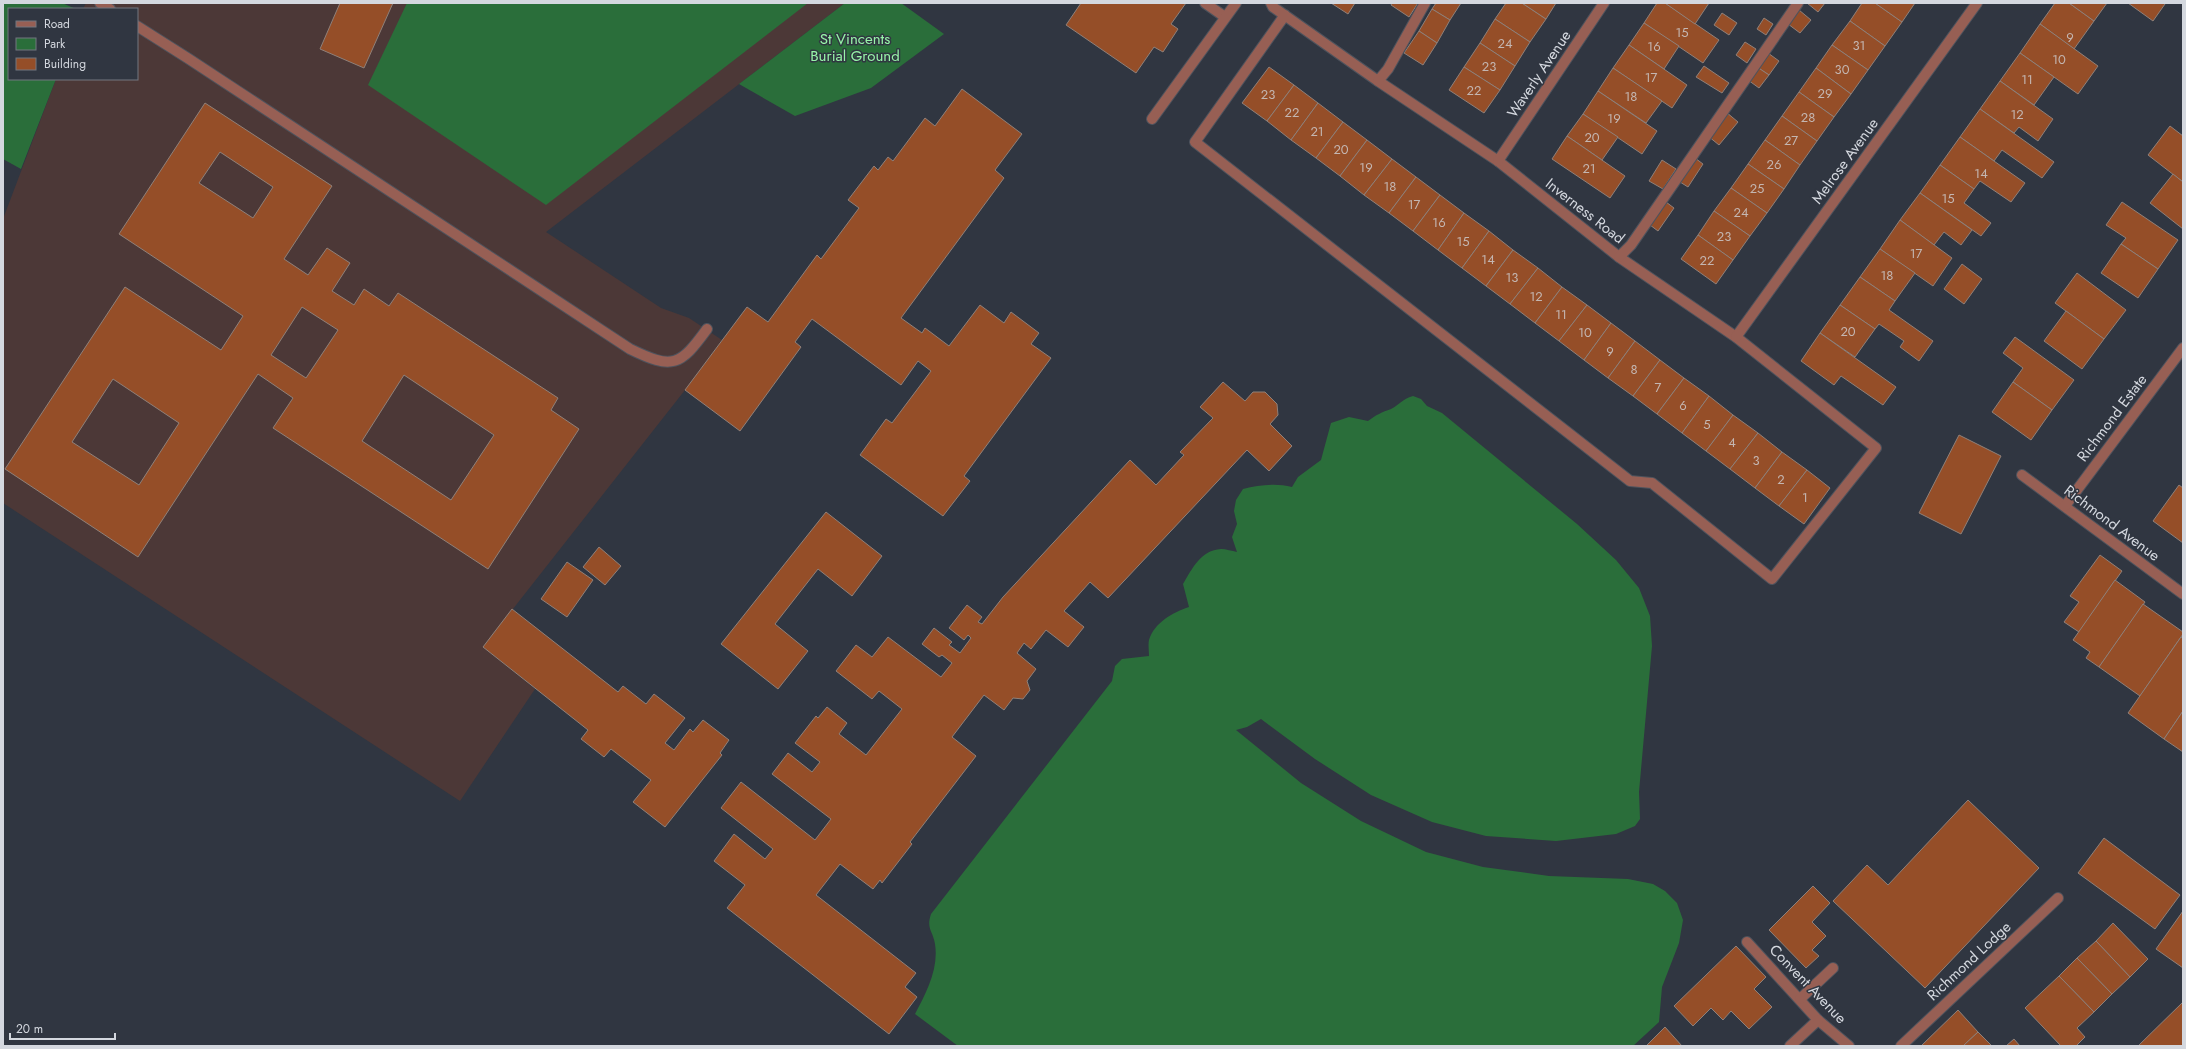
<svg xmlns="http://www.w3.org/2000/svg" width="2186" height="1049" font-family="Jost,sans-serif">
<rect width="100%" height="100%" fill="#303641"/>
<path fill="#4c3837" d="M86,3h759l-299,229 115,76 28,10 33,22 -37,50 -202,257 52,42 -75,112 -457,-298v-284l53,-140h81v-70h-54z"/>
<g fill="#2a6e3a">
<path d="M3,3h59l14,6h-67v70h47l-35,90 -18,-10z"/>
<path d="M407,3h401l-262,202 -178,-120z"/>
<path d="M845,3h56l43,31 -73,54 -76,28 -56,-32z"/>
<path d="M1413,396l8,3 6,7 15,7 135,111 39,36 23,28 11,28 2,30 -13,146 1,27 -5,7 -19,8 -60,7 -70,-5 -54,-14 -61,-27 -56,-36 -54,-40 -14,8 -11,3 65,53 60,38 65,31 57,15 66,9 79,3 25,5 12,7 12,12 6,17 -4,23 -17,44 -3,35 -26,24h-675l-43,-32c11,-21 24,-45 20,-70 -2,-13 -9,-15 -4,-30l181,-233 3,-15 7,-7 27,-3c0,-5 -1,-11 0,-16 5,-17 24,-28 40,-33l-6,-23c9,-15 18,-34 38,-35 5,0 11,2 16,3l-5,-15 5,-13 -3,-13 2,-11 7,-11c16,-4 33,-6 49,-2l6,-10 23,-17 10,-37 18,-6 19,4c8,-6 14,-9 23,-12 8,-4 11,-10 22,-13z"/>
</g>
<g fill="#954e28" stroke="#8f8079" fill-rule="evenodd">
<path d="M340,3h53l-29,65 -44,-19z"/>
<path d="M1081,3h105l-15,21 7,5 -15,23 -9,-5 -18,26 -70,-48z"/>
<path d="M1331,3h24l-7,11z"/>
<path d="M1392,3h26l-9,14 -18,-12z"/>
<path d="M1436,3h25l-11,17 -18,-11z"/>
<path d="M1506,3h16l24,16 -16,23 -35,-23z"/>
<path d="M1522,3h34l-10,16z"/>
<path d="M1657,3h8l54,37 -16,23 -59,-40z"/>
<path d="M1665,3h44l-14,21z"/>
<path d="M1807,3h18l-7,9z"/>
<path d="M1862,3h13l27,19 -17,24 -35,-25z"/>
<path d="M1875,3h40l-13,19z"/>
<path d="M2055,3h14l25,18 -20,28 -34,-25z"/>
<path d="M2069,3h38l-13,18z"/>
<path d="M2128,3h36l1,1 -12,17z"/>
<path d="M1432,9l18,11 -13,23 -18,-12z"/>
<path d="M1799,10l12,10 -11,13 -12,-9z"/>
<path d="M1722,13l15,10 -8,12 -15,-10z"/>
<path d="M1764,18l9,6 -7,11 -9,-6z"/>
<path d="M1495,19l35,23 -15,24 -35,-23z"/>
<path d="M1850,21l35,25 -17,24 -36,-25z"/>
<path d="M1644,23l35,23 -15,23 -35,-24z"/>
<path d="M2040,24l58,42 -20,28 -58,-41z"/>
<path d="M1419,31l18,12 -14,22 -19,-12z"/>
<path d="M1745,42l11,7 -9,14 -11,-8z"/>
<path d="M1480,43l35,23 -15,24 -36,-23z"/>
<path d="M1629,45l58,40 -15,23 -59,-40z"/>
<path d="M1832,45l36,25 -17,24 -35,-26z"/>
<path d="M1768,53l11,8 -10,14 -12,-8z"/>
<path d="M2020,53l34,24 -20,28 -34,-24z"/>
<path d="M1704,66l25,17 -7,10 -26,-16z"/>
<path d="M1269,67l25,18 -27,36 -25,-18z"/>
<path d="M1464,67l36,23 -16,23 -35,-23z"/>
<path d="M1757,67l12,8 -10,13 -11,-8z"/>
<path d="M1613,68l49,33 -16,22 -48,-32z"/>
<path d="M1816,68l35,26 -17,23 -35,-25z"/>
<path d="M2000,81l53,38 -15,22 -19,-14 -5,6 -34,-24z"/>
<path d="M1294,85l24,18 -27,37 -24,-19z"/>
<path d="M962,89l60,45 -27,36 9,8 -103,140 21,15 3,-5 24,18 31,-41 24,18 7,-11 28,21 -8,11 20,14 -87,118 6,5 -27,35 -83,-61 26,-36 6,4 39,-52 -13,-10 -17,24 -89,-66 -17,23 6,5 -61,84 -55,-41 62,-83 21,15 49,-67 4,4 38,-51 -11,-8 26,-34 4,4 10,-13 5,4 32,-43 10,8z"/>
<path d="M1598,91l59,40 -15,23 -59,-40z"/>
<path d="M1799,92l35,25 -17,24 -35,-25z"/>
<path d="M205,103l127,83 -48,73 24,16 19,-27 23,15 -18,28 22,14 10,-16 25,17 9,-13 160,105 -7,12 28,19 -91,140 -215,-141 20,-30 -35,-24 -120,183 -133,-88 120,-182 96,63 22,-34 -124,-82zM220,152l53,35 -20,31 -54,-35zM302,307l36,23 -32,48 -35,-23zM404,375l90,60 -43,65 -89,-59zM113,379l66,44 -40,62 -67,-43z"/>
<path d="M1318,103l25,19 -27,36 -25,-18z"/>
<path d="M1980,109l74,53 -12,16 -40,-28 -8,11 -34,-24z"/>
<path d="M1726,112l12,10 -19,23 -11,-9z"/>
<path d="M1583,114l35,23 -16,23 -35,-24z"/>
<path d="M1782,116l35,25 -17,24 -35,-25z"/>
<path d="M1343,122l24,18 -27,36 -24,-18z"/>
<path d="M2170,126l13,10v46l-35,-27z"/>
<path d="M1567,136l58,40 -15,22 -58,-39z"/>
<path d="M1960,137l65,46 -14,19 -31,-21 -6,8 -34,-24z"/>
<path d="M1367,140l25,19 -28,36 -24,-19z"/>
<path d="M1765,140l35,25 -16,24 -36,-25z"/>
<path d="M1695,158l8,6 -15,23 -8,-5z"/>
<path d="M1392,159l24,18 -27,36 -25,-18z"/>
<path d="M1662,160l14,9 -13,20 -14,-8z"/>
<path d="M1748,164l36,25 -17,24 -36,-25z"/>
<path d="M1940,165l34,24 -10,14 27,20 -10,13 -61,-43z"/>
<path d="M2173,174l10,8v47l-33,-26z"/>
<path d="M1416,177l24,18 -27,36 -24,-18z"/>
<path d="M1731,188l36,25 -17,23 -36,-25z"/>
<path d="M1920,193l52,37 -11,15 -17,-13 -10,13 -34,-25z"/>
<path d="M1440,195l24,18 -26,37 -25,-19z"/>
<path d="M1666,202l8,6 -16,23 -8,-6z"/>
<path d="M2122,202l56,38 -20,29 -37,-25 5,-6 -20,-13z"/>
<path d="M1714,211l36,25 -17,24 -35,-25z"/>
<path d="M1464,213l25,18 -27,37 -24,-18z"/>
<path d="M1900,220l52,38 -19,28 -53,-37z"/>
<path d="M1489,231l24,19 -27,36 -24,-18z"/>
<path d="M1698,235l35,25 -17,24 -35,-25z"/>
<path d="M2121,244l37,25 -20,29 -37,-25z"/>
<path d="M1880,249l35,24 -20,28 -35,-24z"/>
<path d="M1513,250l25,18 -28,36 -24,-18z"/>
<path d="M1962,264l20,15 -18,25 -20,-15z"/>
<path d="M1538,268l24,19 -27,36 -25,-19z"/>
<path d="M2077,273l49,37 -22,29 -49,-36z"/>
<path d="M1860,277l35,24 -6,9 44,31 -14,20 -19,-14 4,-6 -25,-17 -4,5 -35,-24z"/>
<path d="M1562,287l25,18 -28,36 -24,-18z"/>
<path d="M1587,305l24,18 -27,37 -25,-19z"/>
<path d="M1840,305l35,24 -20,28 -35,-24z"/>
<path d="M2066,311l38,28 -22,30 -38,-28z"/>
<path d="M1611,323l24,18 -27,37 -24,-18z"/>
<path d="M1820,333l76,54 -13,18 -42,-29 -7,9 -33,-24z"/>
<path d="M2015,337l59,43 -22,30 -39,-28 10,-14 -20,-15z"/>
<path d="M1635,341l25,19 -27,36 -25,-18z"/>
<path d="M1660,360l24,18 -27,36 -24,-18z"/>
<path d="M1684,378l25,18 -27,37 -25,-19z"/>
<path d="M1223,382l22,19 8,-9h12l12,12 1,11 -8,9 22,22 -23,25 -22,-21 -139,148 -18,-16 -26,29 20,16 -16,20 -22,-17 -15,19 -7,-6 -7,10 19,16 -9,12 3,9 -7,9 -10,-1 -9,12 -20,-15 -32,42 24,19 -66,86 2,2 -30,39 -2,-3 -7,9 -33,-25 -24,31 100,78 -11,14 12,10 -28,37 -162,-126 18,-23 -31,-24 20,-27 31,25 8,-10 -52,-41 20,-26 74,58 16,-21 -59,-45 16,-21 24,19 8,-10 -25,-19 21,-27 2,2 9,-11 20,16 -8,11 27,21 36,-46 -23,-18 -7,8 -36,-28 20,-26 16,12 16,-20 53,40 11,-14 -10,-8 -3,2 -17,-13 12,-16 18,14 -3,3 11,8 11,-15 -3,-3 -4,5 -15,-12 18,-23 15,12 -4,5 4,2 21,-27 127,-137 26,25 28,-30 -4,-3 33,-34 -13,-11z"/>
<path d="M2013,382l39,28 -21,30 -39,-28z"/>
<path d="M1709,396l24,19 -27,36 -24,-18z"/>
<path d="M1733,415l25,18 -28,36 -24,-18z"/>
<path d="M1758,433l24,19 -27,36 -25,-19z"/>
<path d="M1959,435l42,21 -40,78 -42,-21z"/>
<path d="M1782,452l25,18 -28,36 -24,-18z"/>
<path d="M1807,470l23,18 -26,36 -25,-18z"/>
<path d="M2179,485l4,3v55l-30,-22z"/>
<path d="M826,512l56,44 -30,40 -34,-27 -43,55 33,27 -30,38 -57,-45z"/>
<path d="M599,547l22,19 -16,19 -22,-18z"/>
<path d="M2100,555l22,16 -43,61 -15,-10 15,-20 -9,-6z"/>
<path d="M567,562l26,18 -26,37 -26,-18z"/>
<path d="M2115,580l30,22 -46,65 -13,-9 4,-6 -17,-12z"/>
<path d="M2143,604l40,28v2l-43,62 -41,-29z"/>
<path d="M512,609l106,83 5,-6 23,18 8,-10 31,24 -20,25 9,7 16,-21 3,3 10,-12 26,20 -9,13 2,2 -57,72 -32,-25 18,-22 -40,-31 -7,8 -23,-18 7,-9 -105,-83z"/>
<path d="M2181,637l2,1v73l-19,28 -36,-26z"/>
<path d="M2183,711v41l-19,-13z"/>
<path d="M1968,800l71,68 -114,120 -92,-87 34,-36 21,20z"/>
<path d="M2104,838l76,57 -25,34 -77,-56z"/>
<path d="M1813,886l17,17 -18,19 14,14 -14,14 7,6 -13,12 -37,-38z"/>
<path d="M2183,911v57l-27,-19z"/>
<path d="M2113,923l35,36 -18,18 -34,-36z"/>
<path d="M2096,941l34,36 -18,17 -35,-36z"/>
<path d="M1736,946l30,31 -12,12 18,18 -23,22 -18,-18 -8,9 -12,-12 -18,18 -19,-20z"/>
<path d="M2077,958l35,36 -18,18 -35,-36z"/>
<path d="M2059,976l35,36 -17,16 8,9 -9,9h-15l-36,-38z"/>
<path d="M2183,1002v44h-45z"/>
<path d="M1958,1010l20,22 -15,14h-42z"/>
<path d="M1665,1027l17,19h-36z"/>
<path d="M1978,1032l14,14h-29z"/>
<path d="M2014,1039l6,7h-14z"/>
</g>
<g fill="none" stroke-linecap="round" stroke-linejoin="round">
<g stroke="#4e535d" stroke-width="12">
<g id="minor">
<path d="M100,3l10,6"/>
<path d="M1205,3l20,14"/>
<path d="M1271,3l2,4 105,74 120,80 121,96 117,80 140,111 -104,131 -120,-96 -22,-2 -435,-339 90,-127"/>
<path d="M137,26l52,33 441,290c43,21 50,17 77,-20"/>
<path d="M1378,81l10,-12 37,-66"/>
<path d="M1152,119l84,-116"/>
<path d="M1498,161l106,-158"/>
<path d="M1619,257l12,-12 167,-242"/>
<path d="M1736,337l241,-334"/>
<path d="M2022,475l161,119"/>
<path d="M2065,506l118,-158"/>
<path d="M1747,942l71,78 31,26"/>
<path d="M1800,999l33,-31"/>
<path d="M1790,1046l28,-26"/>
<path d="M1901,1046l157,-148"/>
</g>
</g>
<use href="#minor" stroke="#975f54" stroke-width="10"/>
</g>
<g text-anchor="middle" dominant-baseline="central" stroke-width="3" stroke-linejoin="round" paint-order="stroke">
<g font-size="13" fill="#c4b6b1">
<text x="1682" y="32">15</text>
<text x="2070" y="37">9</text>
<text x="1505" y="43">24</text>
<text x="1859" y="45">31</text>
<text x="1654" y="46">16</text>
<text x="2059" y="59">10</text>
<text x="1489" y="66">23</text>
<text x="1842" y="69">30</text>
<text x="1651" y="77">17</text>
<text x="2027" y="79">11</text>
<text x="1474" y="90">22</text>
<text x="1825" y="93">29</text>
<text x="1268" y="94">23</text>
<text x="1631" y="96">18</text>
<text x="1292" y="112">22</text>
<text x="2017" y="114">12</text>
<text x="1808" y="117">28</text>
<text x="1614" y="118">19</text>
<text x="1317" y="131">21</text>
<text x="1592" y="137">20</text>
<text x="1791" y="140">27</text>
<text x="1341" y="149">20</text>
<text x="1774" y="164">26</text>
<text x="1366" y="167">19</text>
<text x="1589" y="168">21</text>
<text x="1981" y="173">14</text>
<text x="1390" y="186">18</text>
<text x="1757" y="188">25</text>
<text x="1948" y="198">15</text>
<text x="1414" y="204">17</text>
<text x="1741" y="212">24</text>
<text x="1439" y="222">16</text>
<text x="1724" y="236">23</text>
<text x="1463" y="241">15</text>
<text x="1916" y="253">17</text>
<text x="1488" y="259">14</text>
<text x="1707" y="260">22</text>
<text x="1887" y="275">18</text>
<text x="1512" y="277">13</text>
<text x="1536" y="296">12</text>
<text x="1561" y="314">11</text>
<text x="1848" y="331">20</text>
<text x="1585" y="332">10</text>
<text x="1610" y="351">9</text>
<text x="1634" y="369">8</text>
<text x="1658" y="387">7</text>
<text x="1683" y="405">6</text>
<text x="1707" y="424">5</text>
<text x="1732" y="442">4</text>
<text x="1756" y="460">3</text>
<text x="1781" y="479">2</text>
<text x="1805" y="497">1</text>
</g>
<g font-size="15" fill="#97f4a8" stroke="#303641">
<text x="855" y="39">St Vincents<tspan x="855" dy="17">Burial Ground</tspan></text>
</g>
<g font-size="15" fill="#d4d8df" stroke="#303641">
<text transform="translate(1539 74) rotate(-56)">Waverly Avenue</text>
<text transform="translate(1845 161) rotate(-54)">Melrose Avenue</text>
<text transform="translate(1585 211) rotate(38)">Inverness Road</text>
<text transform="translate(2112 418) rotate(-53)">Richmond Estate</text>
<text transform="translate(2112 523) rotate(37)">Richmond Avenue</text>
<text transform="translate(1969 961) rotate(-43)">Richmond Lodge</text>
<text transform="translate(1808 984) rotate(46)">Convent Avenue</text>
</g>
</g>
<rect width="2186" height="1049" fill="none" stroke="#d4d8df" stroke-width="8"/>
<rect x="8" y="8" width="130" height="72" fill="#303641" stroke="#727780"/>
<rect x="16" y="21" width="20" height="6" fill="#975f54" stroke="#727780"/>
<text x="44" y="28" font-size="12" fill="#d4d8df">Road</text>
<rect x="16" y="38" width="20" height="12" fill="#2a6e3a" stroke="#727780"/>
<text x="44" y="48" font-size="12" fill="#d4d8df">Park</text>
<rect x="16" y="58" width="20" height="12" fill="#954e28" stroke="#727780"/>
<text x="44" y="68" font-size="12" fill="#d4d8df">Building</text>
<path d="M10 1033v6h105v-6" fill="none" stroke="#d4d8df" stroke-width="2"/>
<text x="16" y="1033" font-size="12" fill="#d4d8df" stroke="#303641" stroke-width="3" paint-order="stroke">20 m</text>
</svg>
